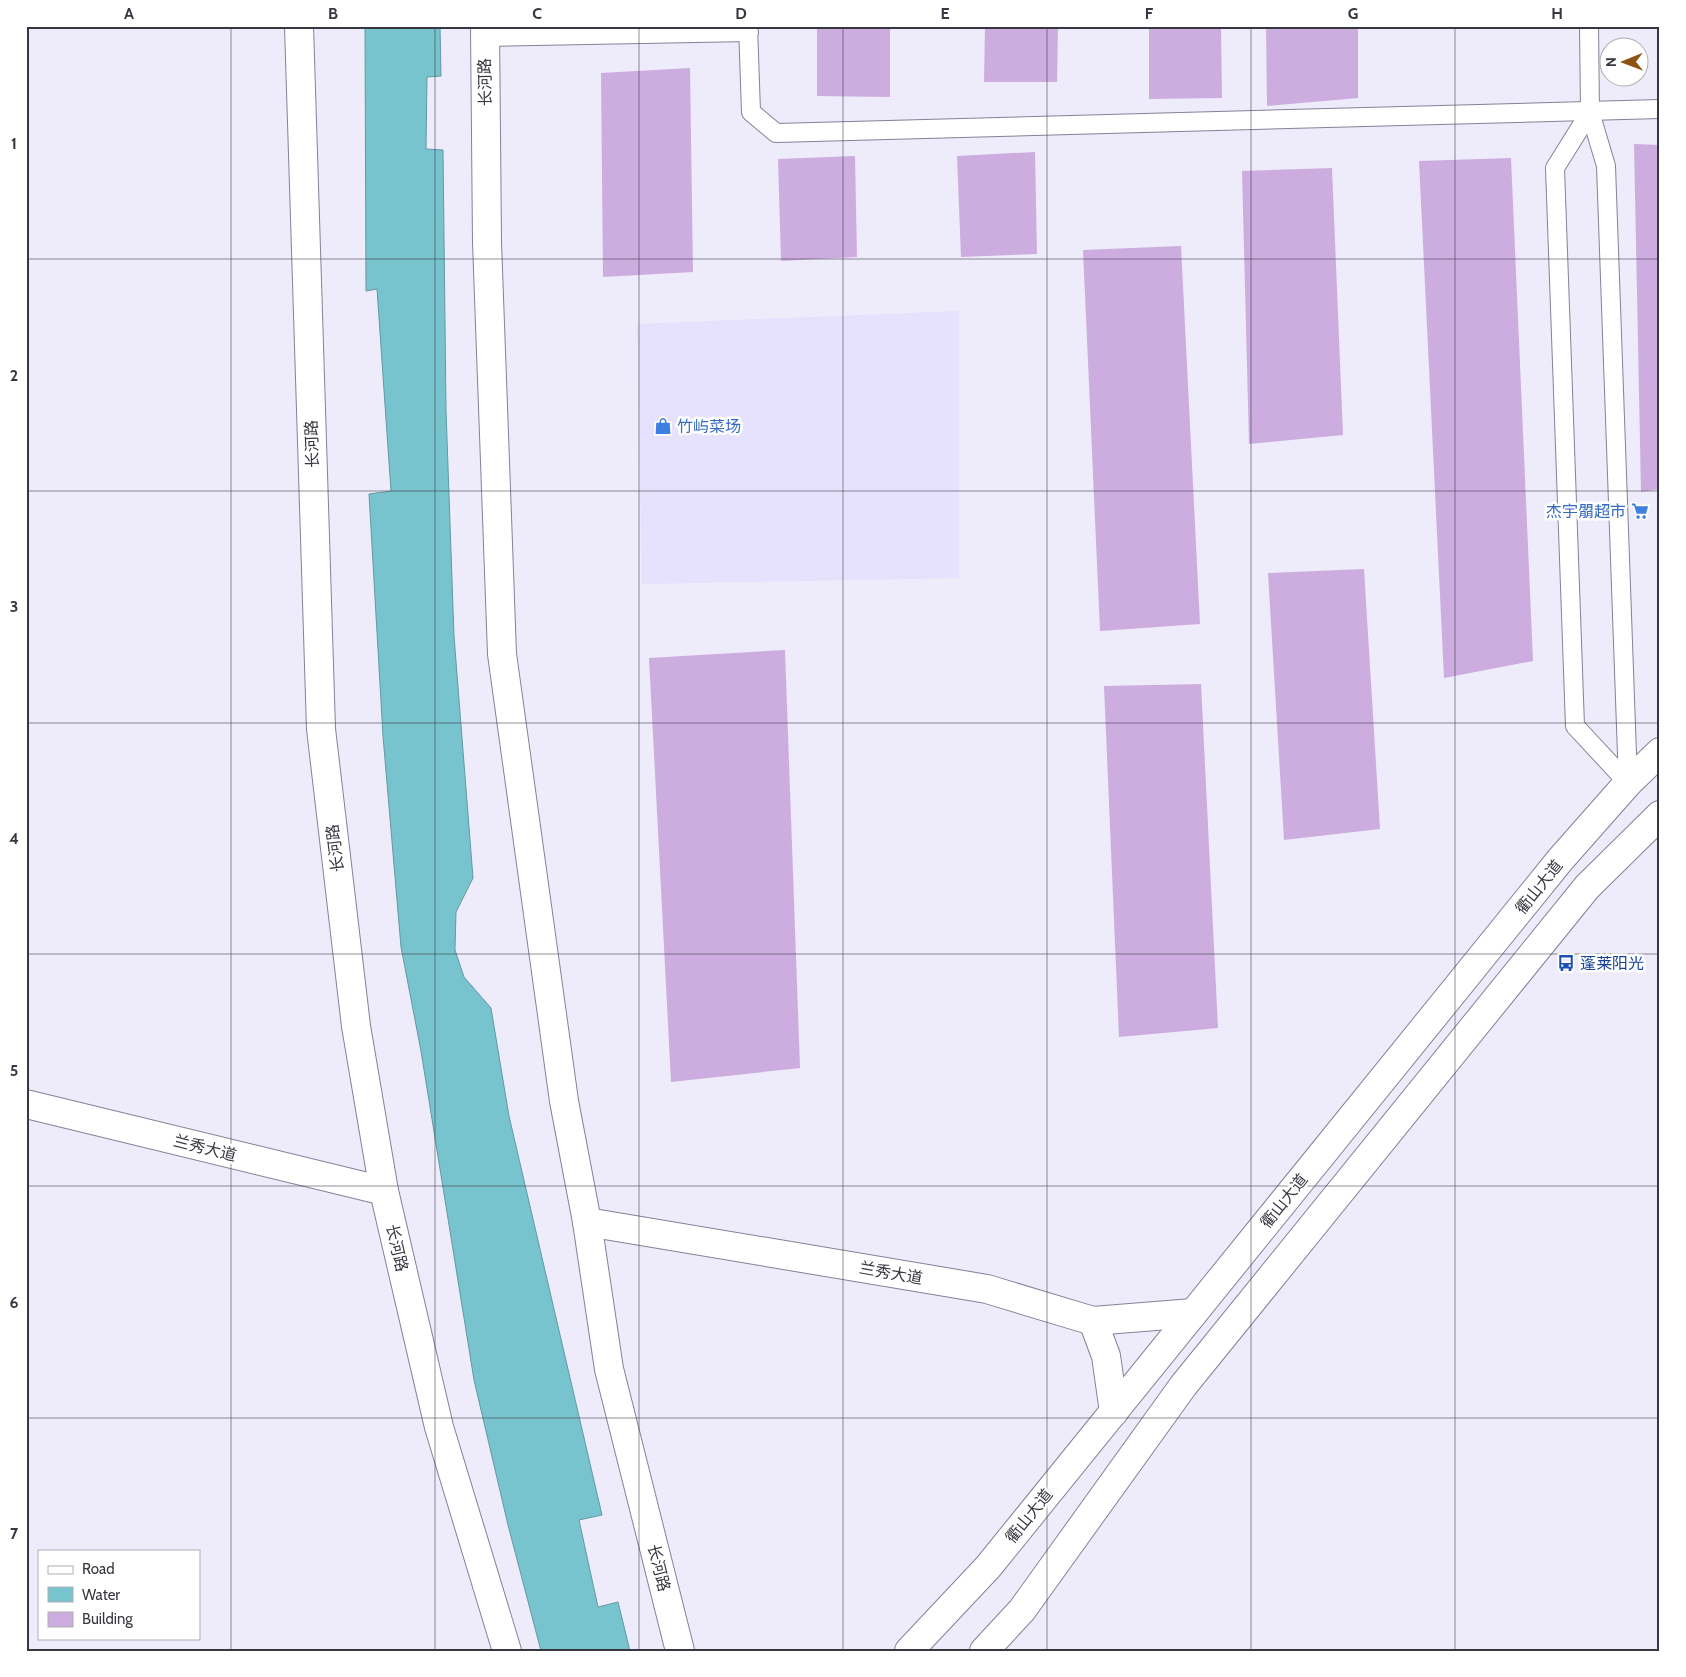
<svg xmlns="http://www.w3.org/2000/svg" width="1686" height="1677" font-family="Cabin,'Noto Sans SC',sans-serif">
<rect width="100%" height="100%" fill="#eeebfb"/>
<path fill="#e6e1fc" d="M959,311v267l-317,6 -5,-260z"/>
<path fill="#77c3ce" stroke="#6499a3" d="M365,26h75l1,50 -14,1 -1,72 17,1 3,260 8,226 19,242 -17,34 -1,38 9,27 27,31 18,108 93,399 -23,5 19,87 20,-5 12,49h-89l-33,-126 -34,-145 -53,-329 -20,-104 -18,-211 -14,-242 22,-3 -14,-202 -11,2z"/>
<g fill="#cdaddf">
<path d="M817,26h73v71l-73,-1z"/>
<path d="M985,26h73l-1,56h-73z"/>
<path d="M1149,26h72l1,72 -73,1z"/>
<path d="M1266,26h92v72l-91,8z"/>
<path d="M690,68l3,204 -90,5 -2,-204z"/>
<path d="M1634,144l26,1v344l-19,3z"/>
<path d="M1035,152l2,102 -76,3 -4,-101z"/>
<path d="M855,156l2,101 -76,4 -3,-102z"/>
<path d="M1511,158l22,503 -89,17 -25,-517z"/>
<path d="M1332,168l11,267 -94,9 -7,-273z"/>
<path d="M1181,246l19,378 -100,7 -17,-381z"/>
<path d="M1364,569l16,260 -96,11 -16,-267z"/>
<path d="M785,650l15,418 -129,14 -22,-424z"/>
<path d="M1201,684l17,344 -99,9 -15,-351z"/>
</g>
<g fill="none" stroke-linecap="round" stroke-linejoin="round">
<g stroke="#858198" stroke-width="20">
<g id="service">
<path d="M748,26l3,86 25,21 884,-24"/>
<path d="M1589,26l1,86 16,54 22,617"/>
<path d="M485,37l264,-5"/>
<path d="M1590,112l-35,56 20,558 53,57"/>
</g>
</g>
<g stroke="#858198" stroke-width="30">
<g id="minor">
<path d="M26,1104l358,87"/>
<path d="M587,1222l400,67 106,32 100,-8"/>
<path d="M1093,1321l13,35 8,56"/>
</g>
</g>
<g stroke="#858198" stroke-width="30">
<g id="secondary">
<path d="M299,26l22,703 35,297 28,165 55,236 68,224"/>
<path d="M485,26l2,216 15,412 62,447 23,121 22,147 71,282"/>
</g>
</g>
<g stroke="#858198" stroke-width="30">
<g id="primary">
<path d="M909,1651l79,-84 572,-707 68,-77 32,-31"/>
<path d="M984,1651l38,-41 161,-224 404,-499 73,-72"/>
</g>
</g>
<use href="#service" stroke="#fff" stroke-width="18"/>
<use href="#minor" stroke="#fff" stroke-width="28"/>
<use href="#secondary" stroke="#fff" stroke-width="28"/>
<use href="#primary" stroke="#fff" stroke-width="28"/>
</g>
<path fill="none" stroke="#383640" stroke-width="1" stroke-opacity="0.55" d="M231,26v1625M435,26v1625M639,26v1625M843,26v1625M1047,26v1625M1251,26v1625M1455,26v1625M26,259h1634M26,491h1634M26,723h1634M26,954h1634M26,1186h1634M26,1418h1634"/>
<defs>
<g id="shop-bare" transform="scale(1.35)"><path d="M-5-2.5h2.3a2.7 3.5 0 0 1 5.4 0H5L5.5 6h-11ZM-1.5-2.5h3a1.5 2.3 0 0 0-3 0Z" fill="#3f7fe0" stroke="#fff" stroke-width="2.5" paint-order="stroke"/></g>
<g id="supermarket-bare" transform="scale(1.35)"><path d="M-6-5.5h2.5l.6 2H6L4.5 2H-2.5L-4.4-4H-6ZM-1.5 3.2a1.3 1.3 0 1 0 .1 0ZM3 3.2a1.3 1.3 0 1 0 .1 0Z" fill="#3f7fe0" stroke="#fff" stroke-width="2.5" paint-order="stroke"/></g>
<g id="bus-bare" transform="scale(1.35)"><path d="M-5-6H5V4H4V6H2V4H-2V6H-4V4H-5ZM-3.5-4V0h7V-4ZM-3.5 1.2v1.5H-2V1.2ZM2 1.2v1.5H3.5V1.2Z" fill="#1a4fb4" stroke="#fff" stroke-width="2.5" paint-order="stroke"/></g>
</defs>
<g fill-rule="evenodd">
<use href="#shop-bare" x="663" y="426"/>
<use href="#supermarket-bare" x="1640" y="511"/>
<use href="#bus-bare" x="1566" y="963"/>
</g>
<g text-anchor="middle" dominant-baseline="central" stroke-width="5" stroke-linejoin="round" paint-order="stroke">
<g font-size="16" fill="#383640" stroke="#fff">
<text transform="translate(485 82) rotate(-91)">长河路</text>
<text transform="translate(312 444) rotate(-92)">长河路</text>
<text transform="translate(335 848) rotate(-97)">长河路</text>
<text transform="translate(1539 887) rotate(-51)">衢山大道</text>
<text transform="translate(205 1148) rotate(14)">兰秀大道</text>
<text transform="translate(1284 1201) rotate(-51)">衢山大道</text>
<text transform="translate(397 1248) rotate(77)">长河路</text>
<text transform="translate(891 1273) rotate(10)">兰秀大道</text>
<text transform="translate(1029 1516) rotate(-51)">衢山大道</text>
<text transform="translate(659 1568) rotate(76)">长河路</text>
</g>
<g font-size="16" fill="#366cbe" stroke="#fff" text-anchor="start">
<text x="677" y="426">竹屿菜场</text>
<text x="1626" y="511" text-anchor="end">杰宇朤超市</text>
</g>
<g font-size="16" fill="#164399" stroke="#fff" text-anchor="start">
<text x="1580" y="963">蓬莱阳光</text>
</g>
</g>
<rect width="1686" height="1677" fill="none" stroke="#ffffff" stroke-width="55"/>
<rect x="38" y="1550" width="162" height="90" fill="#ffffff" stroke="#afafb3"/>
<rect x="48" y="1566" width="25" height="8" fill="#ffffff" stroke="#afafb3"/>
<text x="82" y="1574" font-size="15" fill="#383640">Road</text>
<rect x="48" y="1587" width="25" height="15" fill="#77c3ce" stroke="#afafb3"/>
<text x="82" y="1600" font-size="15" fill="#383640">Water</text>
<rect x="48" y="1612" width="25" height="15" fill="#cdaddf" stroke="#afafb3"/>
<text x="82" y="1624" font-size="15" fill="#383640">Building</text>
<g transform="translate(1624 62) rotate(269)"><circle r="24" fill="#ffffff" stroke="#afafb3"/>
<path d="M0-4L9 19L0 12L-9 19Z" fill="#8e5212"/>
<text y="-8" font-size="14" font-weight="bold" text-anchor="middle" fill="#383640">N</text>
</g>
<rect x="28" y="28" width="1630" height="1622" fill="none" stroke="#383640" stroke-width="2"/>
<g font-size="16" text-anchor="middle" font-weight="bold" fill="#383640">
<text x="129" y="19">A</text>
<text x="333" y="19">B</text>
<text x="537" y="19">C</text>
<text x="741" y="19">D</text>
<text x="945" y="19">E</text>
<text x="1149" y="19">F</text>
<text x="1353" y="19">G</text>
<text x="1557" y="19">H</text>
<text x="14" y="149">1</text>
<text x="14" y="381">2</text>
<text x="14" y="612">3</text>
<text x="14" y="844">4</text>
<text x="14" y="1076">5</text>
<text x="14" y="1308">6</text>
<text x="14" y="1539">7</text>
</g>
</svg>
